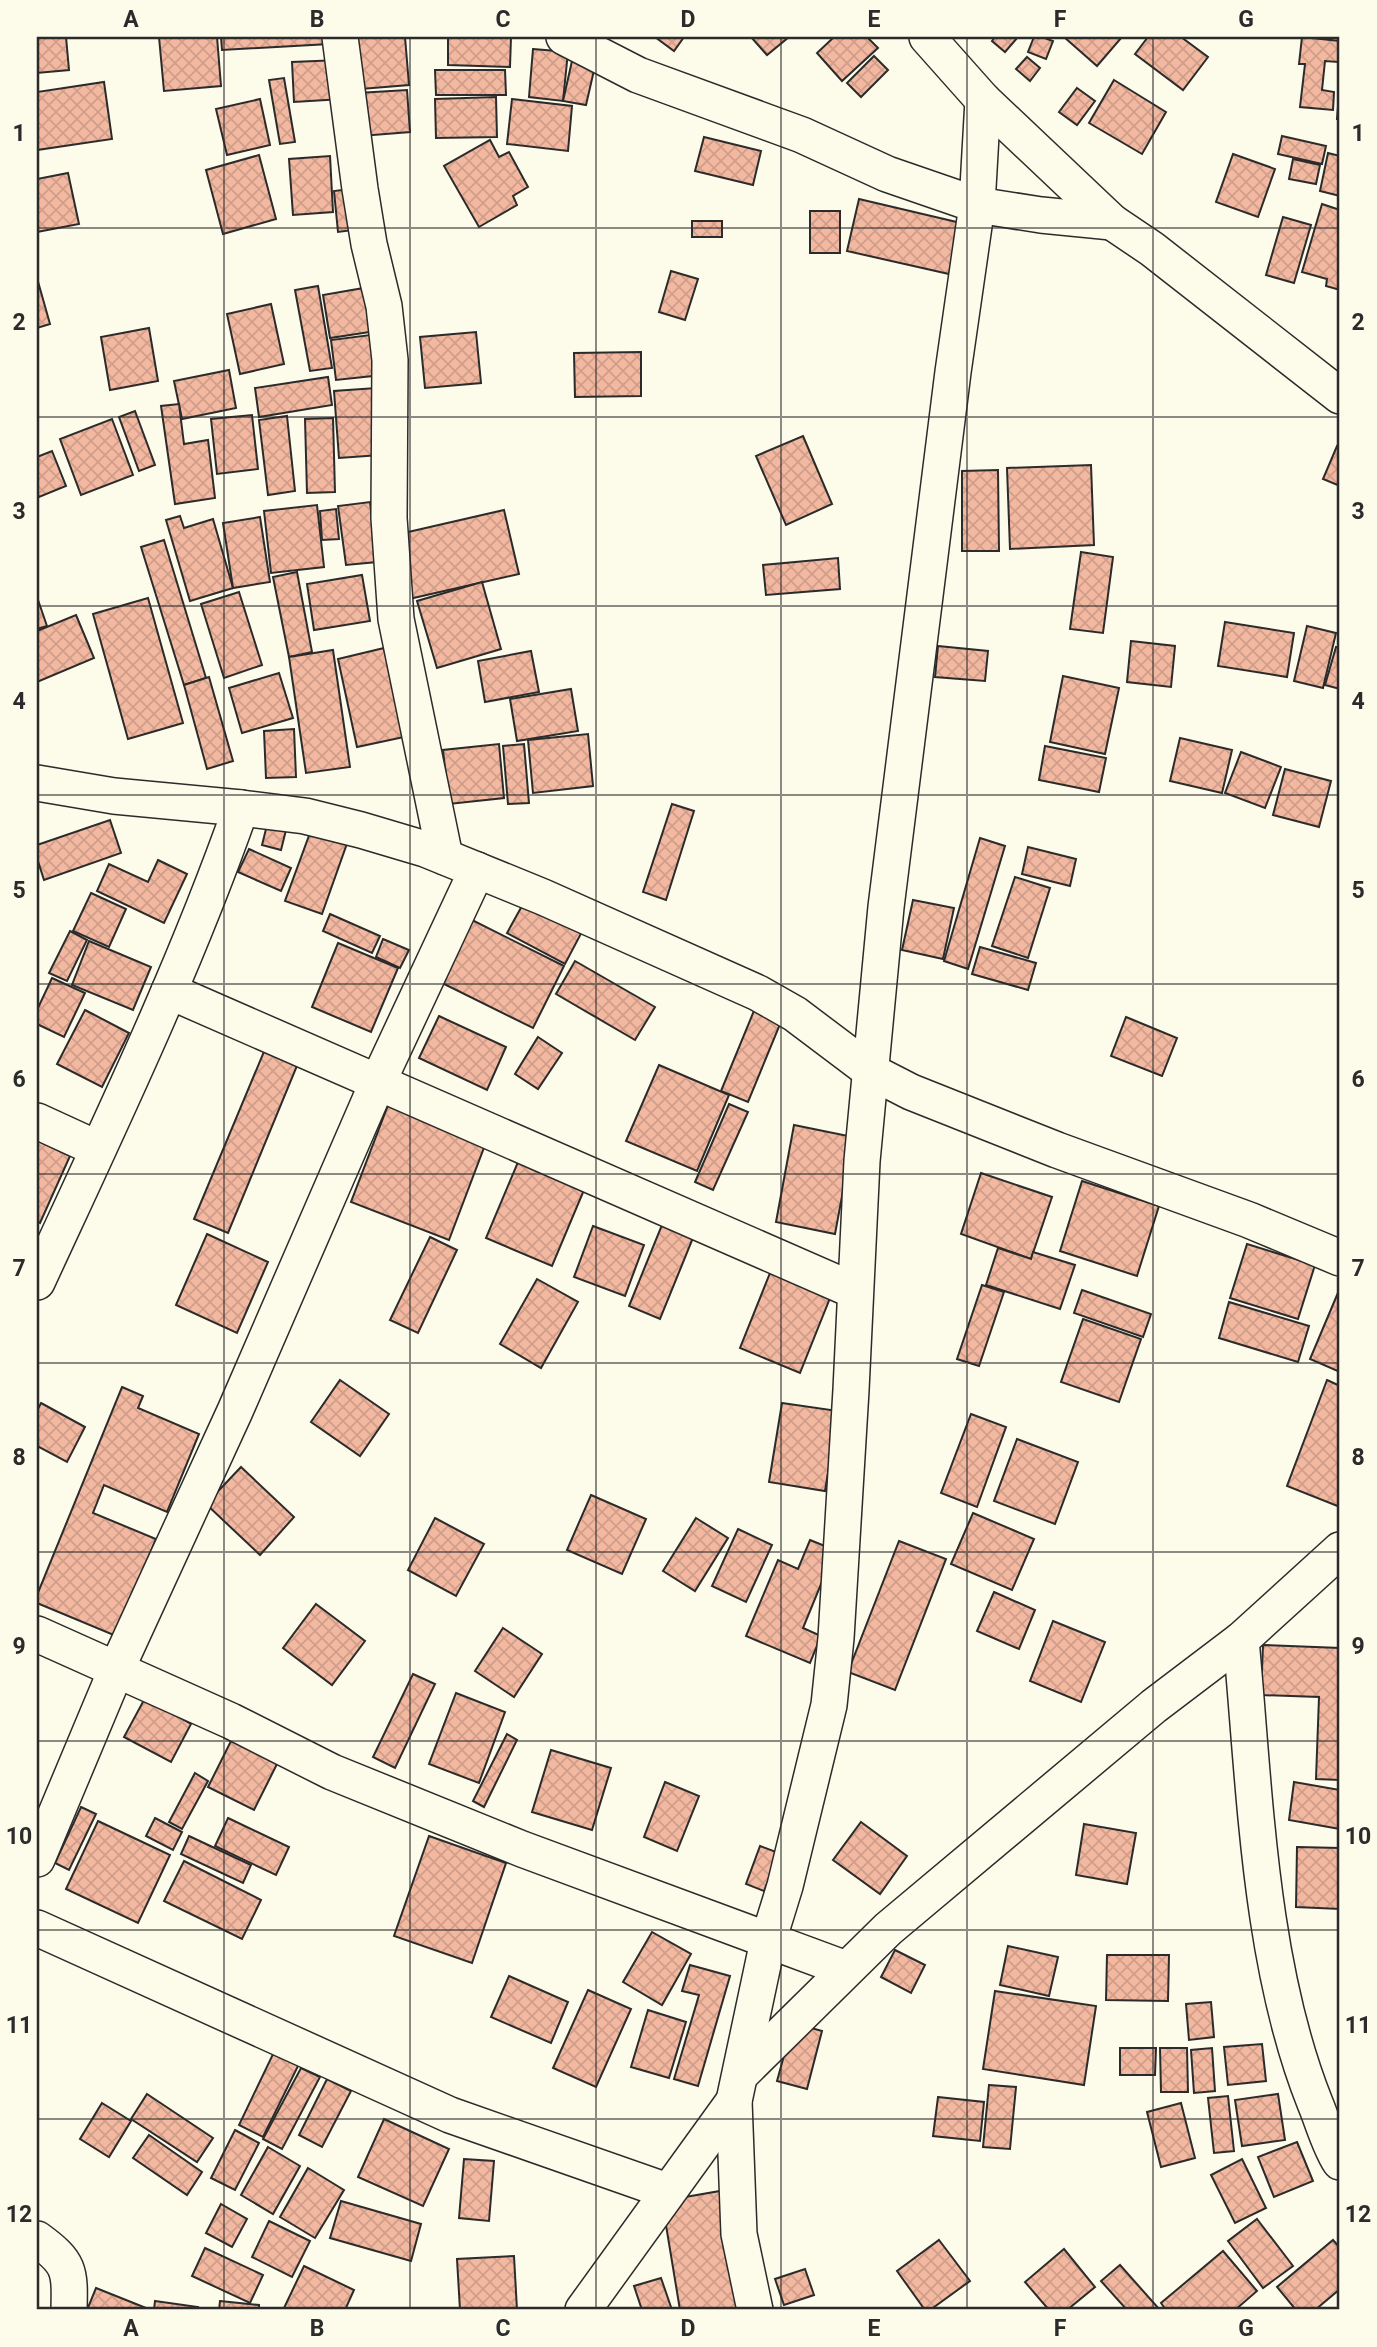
<svg xmlns="http://www.w3.org/2000/svg" width="1377" height="2347" font-family="Roboto,sans-serif">
<defs>
<pattern id="building-cross-hatch" width="8" height="8" patternUnits="userSpaceOnUse" patternTransform="scale(1.75)"><rect width="8" height="8" fill="#f2b8a0"/><path d="M0 0l8 8M0 8l8-8" fill="none" stroke="#d09e8a"/></pattern>
</defs>
<rect width="100%" height="100%" fill="#fdfbea"/>
<g fill="url(#building-cross-hatch)" stroke="#2b2b2b" stroke-width="2">
<path d="M37,37h29l3,33 -32,3z"/>
<path d="M159,37h58l4,49 -57,5z"/>
<path d="M221,37h108v7l-107,6z"/>
<path d="M357,37h48l4,48 -48,4z"/>
<path d="M448,37h63l-1,30 -62,-2z"/>
<path d="M655,37h29l-10,14z"/>
<path d="M751,37h38l-22,18z"/>
<path d="M834,37h33l11,11 -36,33 -25,-28z"/>
<path d="M995,37h23l-13,15 -13,-11z"/>
<path d="M1034,37h8l11,4 -7,18 -18,-7z"/>
<path d="M1064,37h58l-25,29z"/>
<path d="M1148,37h33l27,20 -25,33 -48,-36z"/>
<path d="M1302,37l38,4 -2,21 -13,-1 -3,29 12,2 -1,18 -33,-3 5,-43h-6z"/>
<path d="M533,49l35,3 -5,49 -34,-4z"/>
<path d="M874,56l14,14 -27,27 -14,-14z"/>
<path d="M1027,57l13,11 -10,13 -14,-12z"/>
<path d="M340,60l2,39 -48,3 -2,-40z"/>
<path d="M572,61l23,5 -9,39 -23,-4z"/>
<path d="M435,70h70l1,25h-70z"/>
<path d="M284,78l11,64 -15,2 -11,-64z"/>
<path d="M1114,80l52,32 -24,42 -53,-31z"/>
<path d="M1340,81v38h-3z"/>
<path d="M104,82l8,57 -75,11v-58z"/>
<path d="M1077,88l18,13 -18,24 -18,-13z"/>
<path d="M407,90l3,42 -49,4 -3,-43z"/>
<path d="M496,97l1,40 -61,1 -1,-39z"/>
<path d="M260,99l10,46 -43,10 -11,-46z"/>
<path d="M512,99l60,7 -4,45 -61,-7z"/>
<path d="M1282,136l44,10 -4,18 -44,-10z"/>
<path d="M704,137l57,14 -8,34 -58,-14z"/>
<path d="M490,140l9,17 10,-5 19,35 -15,9 4,9 -38,22 -35,-61z"/>
<path d="M1328,153l12,3v40l-20,-5z"/>
<path d="M1233,154l42,15 -17,48 -42,-15z"/>
<path d="M259,155l17,64 -53,15 -17,-64z"/>
<path d="M330,156l3,56 -40,3 -4,-56z"/>
<path d="M1293,159l27,6 -4,19 -27,-5z"/>
<path d="M68,173l11,51 -42,8v-53z"/>
<path d="M357,188l5,41 -24,3 -4,-41z"/>
<path d="M859,199l102,24 -12,51 -102,-23z"/>
<path d="M1322,204l18,6v80l-14,-4 1,-7 -25,-7z"/>
<rect x="810" y="211" width="30" height="42"/>
<path d="M1283,217l28,8 -17,58 -28,-8z"/>
<rect x="692" y="221" width="30" height="16"/>
<path d="M671,271l27,8 -13,41 -26,-8z"/>
<path d="M37,278l13,46 -13,4z"/>
<path d="M318,286l14,82 -22,3 -15,-81z"/>
<path d="M375,286l8,44 -53,8 -7,-43z"/>
<path d="M271,304l13,60 -44,10 -13,-60z"/>
<path d="M149,328l9,53 -48,9 -9,-53z"/>
<path d="M476,332l5,51 -56,5 -5,-51z"/>
<path d="M378,334l4,41 -46,5 -5,-40z"/>
<path d="M641,352v44l-66,1 -1,-44z"/>
<path d="M229,370l7,38 -54,11 -8,-38z"/>
<path d="M328,377l4,28 -73,12 -4,-29z"/>
<path d="M376,388l4,67 -41,3 -5,-67z"/>
<path d="M179,404l5,40 24,-4 7,58 -40,6 -14,-98z"/>
<path d="M135,411l20,54 -16,6 -20,-54z"/>
<path d="M252,415l6,54 -41,5 -6,-55z"/>
<path d="M287,416l8,75 -27,4 -9,-75z"/>
<path d="M333,418l2,74 -28,1 -2,-74z"/>
<path d="M112,419l21,56 -52,20 -21,-56z"/>
<path d="M803,436l29,68 -46,21 -30,-69z"/>
<path d="M1337,446l3,2v38l-17,-7z"/>
<path d="M52,451l14,35 -27,11 -2,-5v-35z"/>
<path d="M1091,465l3,80 -84,4 -3,-81z"/>
<path d="M998,470l1,81h-37v-80z"/>
<path d="M370,502l7,60 -31,3 -8,-59z"/>
<path d="M317,505l7,62 -53,6 -7,-62z"/>
<path d="M336,509l3,30 -17,1 -2,-29z"/>
<path d="M504,510l15,64 -110,25 -14,-64z"/>
<path d="M180,516l4,12 29,-9 20,69 -43,13 -24,-81z"/>
<path d="M260,517l10,65 -37,6 -10,-65z"/>
<path d="M164,540l42,138 -22,7 -43,-138z"/>
<path d="M1081,552l32,5 -10,76 -33,-4z"/>
<path d="M838,558l2,31 -74,6 -3,-30z"/>
<path d="M297,572l15,80 -23,5 -16,-80z"/>
<path d="M362,575l8,46 -56,9 -7,-46z"/>
<path d="M482,582l19,67 -64,19 -20,-67z"/>
<path d="M239,592l23,73 -38,13 -23,-74z"/>
<path d="M37,597l10,29 -10,3z"/>
<path d="M148,598l35,125 -55,16 -35,-125z"/>
<path d="M76,615l18,43 -57,24v-51z"/>
<path d="M1225,622l69,11 -7,44 -69,-11z"/>
<path d="M1307,626l29,7 -13,55 -29,-7z"/>
<path d="M1131,641l44,5 -4,41 -44,-5z"/>
<path d="M938,646l50,5 -3,30 -50,-4z"/>
<path d="M1336,647l4,1v41l-15,-4z"/>
<path d="M384,648l20,89 -47,10 -19,-88z"/>
<path d="M333,650l17,117 -44,6 -17,-116z"/>
<path d="M531,651l8,41 -54,10 -7,-41z"/>
<path d="M279,673l14,45 -51,15 -13,-45z"/>
<path d="M1063,676l56,12 -14,66 -55,-12z"/>
<path d="M209,677l24,84 -26,8 -23,-84z"/>
<path d="M571,689l7,42 -61,10 -7,-42z"/>
<path d="M294,729l2,48 -30,1 -2,-47z"/>
<path d="M588,734l5,52 -60,7 -5,-53z"/>
<path d="M1180,738l52,12 -10,43 -52,-12z"/>
<path d="M499,744l5,54 -55,6 -6,-54z"/>
<path d="M524,744l5,59 -21,1 -5,-58z"/>
<path d="M1045,746l61,12 -7,34 -60,-12z"/>
<path d="M1241,752l40,15 -16,41 -40,-15z"/>
<path d="M1285,769l46,12 -12,46 -46,-12z"/>
<path d="M672,804l22,7 -28,89 -23,-8z"/>
<path d="M110,820l11,33 -77,27 -7,-22v-13z"/>
<path d="M314,822l36,13 -28,79 -37,-13z"/>
<path d="M267,825l19,5 -5,20 -19,-5z"/>
<path d="M980,838l25,8 -37,123 -24,-8z"/>
<path d="M1028,847l48,12 -6,27 -48,-12z"/>
<path d="M249,849l42,19 -10,23 -43,-19z"/>
<path d="M158,860l29,14 -23,49 -67,-32 12,-27 39,18z"/>
<path d="M1015,877l35,11 -22,70 -36,-12z"/>
<path d="M91,893l35,16 -17,38 -36,-16z"/>
<path d="M528,895l57,31 -20,38 -58,-31z"/>
<path d="M913,900l41,8 -11,51 -41,-9z"/>
<path d="M330,914l50,22 -8,17 -49,-22z"/>
<path d="M464,916l100,50 -31,62 -101,-50z"/>
<path d="M70,931l17,9 -20,41 -18,-8z"/>
<path d="M383,939l26,11 -9,18 -24,-11z"/>
<path d="M89,941l62,26 -18,43 -61,-25z"/>
<path d="M338,943l60,25 -27,64 -59,-25z"/>
<path d="M980,947l56,16 -8,27 -56,-16z"/>
<path d="M575,961l80,46 -20,33 -79,-46z"/>
<path d="M52,978l33,15 -21,44 -27,-13v-14z"/>
<path d="M758,1001l27,11 -37,90 -27,-11z"/>
<path d="M85,1010l44,23 -27,54 -45,-23z"/>
<path d="M439,1016l67,31 -19,43 -68,-32z"/>
<path d="M1126,1017l51,21 -15,38 -51,-20z"/>
<path d="M538,1037l24,16 -24,36 -23,-15z"/>
<path d="M268,1042l33,14 -73,177 -34,-14z"/>
<path d="M659,1065l70,30 -32,76 -71,-30z"/>
<path d="M390,1100l98,37 -39,103 -98,-38z"/>
<path d="M729,1104l19,8 -35,78 -18,-8z"/>
<path d="M794,1125l59,12 -18,97 -59,-12z"/>
<path d="M37,1140l33,16 -30,67 -3,-2z"/>
<path d="M518,1162l66,28 -32,76 -66,-28z"/>
<path d="M981,1173l71,24 -21,62 -70,-25z"/>
<path d="M1082,1181l77,25 -22,70 -77,-25z"/>
<path d="M666,1215l31,13 -37,91 -31,-13z"/>
<path d="M593,1226l51,19 -19,51 -51,-19z"/>
<path d="M207,1234l61,28 -31,71 -61,-28z"/>
<path d="M430,1237l27,13 -39,83 -28,-13z"/>
<path d="M1247,1244l68,21 -17,54 -68,-21z"/>
<path d="M998,1248l33,11 2,-7 42,13 -15,44 -74,-24z"/>
<path d="M770,1273l60,25 -30,75 -60,-25z"/>
<path d="M537,1279l41,23 -37,66 -41,-24z"/>
<path d="M982,1285l22,7 -25,74 -22,-7z"/>
<path d="M1340,1288v84l-30,-13z"/>
<path d="M1082,1290l69,24 -8,23 -69,-24z"/>
<path d="M1229,1302l80,24 -11,36 -79,-24z"/>
<path d="M1083,1319l58,20 -22,63 -58,-20z"/>
<path d="M340,1380l49,34 -29,42 -49,-34z"/>
<path d="M1327,1380l13,6v121l-53,-21z"/>
<path d="M122,1387l21,9 -5,12 61,26 -32,78 -63,-27 -11,28 63,26 -40,97 -79,-33v-8z"/>
<path d="M41,1403l44,24 -18,35 -30,-16v-35z"/>
<path d="M782,1403l56,8 -13,80 -56,-9z"/>
<path d="M971,1414l35,13 -29,80 -36,-14z"/>
<path d="M1017,1439l61,23 -23,62 -61,-23z"/>
<path d="M241,1467l53,50 -34,38 -54,-51z"/>
<path d="M591,1495l55,24 -24,55 -55,-24z"/>
<path d="M973,1513l61,26 -22,51 -61,-26z"/>
<path d="M435,1518l49,26 -28,52 -48,-26z"/>
<path d="M696,1518l32,20 -33,53 -32,-20z"/>
<path d="M738,1529l34,16 -26,57 -34,-16z"/>
<path d="M810,1540l25,10 -32,78 18,8 -11,27 -64,-27 32,-76 20,9z"/>
<path d="M899,1541l47,18 -51,131 -47,-18z"/>
<path d="M994,1592l41,18 -16,39 -42,-18z"/>
<path d="M316,1604l49,37 -33,44 -49,-37z"/>
<path d="M1053,1621l52,21 -24,60 -51,-21z"/>
<path d="M503,1628l39,26 -28,43 -39,-26z"/>
<path d="M1263,1645l77,3v132l-24,-1 3,-82 -58,-2z"/>
<path d="M413,1674l22,10 -40,84 -22,-11z"/>
<path d="M456,1693l49,19 -26,71 -50,-19z"/>
<path d="M145,1698l46,26 -20,38 -47,-25z"/>
<path d="M236,1731l46,23 -28,56 -46,-23z"/>
<path d="M507,1734l10,6 -33,67 -11,-6z"/>
<path d="M551,1750l60,18 -19,62 -60,-18z"/>
<path d="M195,1773l13,8 -26,48 -13,-7z"/>
<path d="M665,1782l34,14 -22,55 -33,-14z"/>
<path d="M1294,1782l46,8v39l-51,-9z"/>
<path d="M81,1807l15,7 -27,56 -14,-7z"/>
<path d="M155,1818l27,14 -9,18 -27,-14z"/>
<path d="M228,1818l61,29 -13,28 -61,-29z"/>
<path d="M98,1821l72,34 -32,68 -72,-34z"/>
<path d="M861,1822l46,34 -27,38 -47,-34z"/>
<path d="M1084,1824l52,9 -9,51 -51,-9z"/>
<path d="M189,1836l62,29 -8,18 -62,-29z"/>
<path d="M429,1836l77,27 -34,100 -78,-27z"/>
<path d="M760,1846l19,7 -15,38 -18,-7z"/>
<path d="M1297,1847l43,1v61l-44,-2z"/>
<path d="M184,1861l77,39 -19,39 -78,-38z"/>
<path d="M652,1932l39,22 -29,51 -39,-23z"/>
<path d="M1008,1946l50,11 -9,39 -49,-11z"/>
<path d="M895,1950l30,15 -14,28 -30,-16z"/>
<path d="M1107,1955h62l-1,46 -62,-1z"/>
<path d="M690,1965l40,11 -32,110 -24,-7 25,-84 -17,-4z"/>
<path d="M509,1976l59,26 -17,41 -60,-26z"/>
<path d="M588,1990l43,19 -35,78 -43,-19z"/>
<path d="M995,1991l101,15 -12,79 -101,-16z"/>
<path d="M1211,2002l3,35 -25,3 -3,-36z"/>
<path d="M648,2010l38,12 -17,56 -38,-11z"/>
<path d="M793,2023l29,8 -15,58 -30,-8z"/>
<path d="M1262,2044l4,37 -38,4 -4,-38z"/>
<path d="M1120,2048h36l-1,27h-35z"/>
<path d="M1160,2048h27l1,44h-27z"/>
<path d="M1212,2048l3,43 -21,2 -3,-43z"/>
<path d="M274,2052l25,12 -36,73 -24,-12z"/>
<path d="M301,2068l19,9 -38,72 -19,-10z"/>
<path d="M327,2079l24,12 -29,56 -23,-12z"/>
<path d="M989,2085l27,2 -6,62 -27,-2z"/>
<path d="M147,2094l66,44 -16,24 -66,-43z"/>
<path d="M1278,2094l7,46 -43,6 -7,-46z"/>
<path d="M1228,2096l6,55 -20,2 -6,-55z"/>
<path d="M938,2097l46,5 -4,39 -47,-5z"/>
<path d="M102,2103l29,18 -22,36 -29,-18z"/>
<path d="M1181,2103l14,55 -34,9 -14,-55z"/>
<path d="M384,2119l65,30 -26,57 -65,-29z"/>
<path d="M235,2130l24,13 -24,47 -24,-12z"/>
<path d="M149,2135l53,37 -15,23 -54,-37z"/>
<path d="M1297,2142l16,39 -39,16 -16,-40z"/>
<path d="M268,2147l32,19 -27,48 -32,-19z"/>
<path d="M464,2159l30,2 -5,60 -30,-3z"/>
<path d="M1242,2159l24,49 -31,15 -24,-48z"/>
<path d="M308,2168l36,22 -29,48 -35,-21z"/>
<path d="M720,2191l20,119h-60l-18,-109z"/>
<path d="M341,2201l80,23 -10,37 -81,-23z"/>
<path d="M221,2204l26,15 -15,28 -26,-14z"/>
<path d="M1257,2219l36,47 -30,22 -35,-47z"/>
<path d="M269,2221l41,20 -18,36 -40,-20z"/>
<path d="M939,2240l31,41 -40,29h-5l-28,-39z"/>
<path d="M1333,2240l7,8v41l-25,21h-19l-19,-23z"/>
<path d="M205,2248l58,27 -13,28 -58,-27z"/>
<path d="M1064,2249l31,38 -28,23h-18l-24,-28z"/>
<path d="M1223,2251l34,40 -22,19h-69l-5,-7z"/>
<path d="M514,2256l3,54h-57l-3,-51z"/>
<path d="M1120,2265l40,45h-33l-26,-29z"/>
<path d="M304,2266l50,24 -9,20h-56l-5,-2z"/>
<path d="M805,2269l9,26 -30,10 -9,-26z"/>
<path d="M661,2278l11,32h-30l-8,-24z"/>
<path d="M96,2288l55,22h-64z"/>
<path d="M155,2301l43,6 -1,3h-43z"/>
<path d="M220,2301l39,4v5h-40z"/>
</g>
<g fill="none" stroke-linecap="round" stroke-linejoin="round">
<g stroke="#2b2b2b" stroke-width="38">
<g id="minor">
<path d="M340,37l20,152 9,55 15,62 6,54 -1,158 7,101 49,238"/>
<path d="M564,37l74,38 164,60 85,39 90,31 64,10 71,7"/>
<path d="M927,37l56,63 129,122 40,27 188,147"/>
<path d="M37,783l77,13 127,12 64,8 56,14 64,19 118,48 215,96 37,21 77,58 39,20 146,58 192,70 91,38"/>
<path d="M169,991l686,300"/>
<path d="M37,1121l61,28"/>
<path d="M37,1282c72,-156 147,-312 204,-474"/>
<path d="M37,1634l194,87 101,51 190,77 324,120"/>
<path d="M1241,1640c14,150 18,323 74,463 8,19 14,42 25,59"/>
<path d="M37,1859l80,-191 118,-257 142,-327 100,-214"/>
<path d="M37,1928l413,187 217,76"/>
<path d="M741,2074l147,-145 266,-223 87,-66 99,-90"/>
<path d="M37,2239c33,24 33,31 32,71"/>
<path d="M583,2310l151,-209"/>
<path d="M755,2310l-16,-76 -5,-133 34,-160 17,-55 44,-181 7,-67 15,-248 11,-229 24,-254 67,-535 24,-167 6,-105"/>
</g>
</g>
<use href="#minor" stroke="#fdfbea" stroke-width="35"/>
</g>
<path fill="none" stroke="#2b2b2b" stroke-width="2" stroke-opacity="0.55" d="M224,37v2273M410,37v2273M596,37v2273M781,37v2273M967,37v2273M1153,37v2273M37,228h1303M37,417h1303M37,606h1303M37,795h1303M37,984h1303M37,1174h1303M37,1363h1303M37,1552h1303M37,1741h1303M37,1930h1303M37,2119h1303"/>
<rect width="1377" height="2347" fill="none" stroke="#fdfbea" stroke-width="77"/>
<rect x="38" y="38" width="1300" height="2270" fill="none" stroke="#2b2b2b" stroke-width="2.5"/>
<g font-size="23" text-anchor="middle" font-weight="bold" fill="#2b2b2b">
<text x="131" y="27">A</text>
<text x="317" y="27">B</text>
<text x="503" y="27">C</text>
<text x="688" y="27">D</text>
<text x="874" y="27">E</text>
<text x="1060" y="27">F</text>
<text x="1246" y="27">G</text>
<text x="19" y="141">1</text>
<text x="1358" y="141">1</text>
<text x="19" y="330">2</text>
<text x="1358" y="330">2</text>
<text x="19" y="519">3</text>
<text x="1358" y="519">3</text>
<text x="19" y="709">4</text>
<text x="1358" y="709">4</text>
<text x="19" y="898">5</text>
<text x="1358" y="898">5</text>
<text x="19" y="1087">6</text>
<text x="1358" y="1087">6</text>
<text x="19" y="1276">7</text>
<text x="1358" y="1276">7</text>
<text x="19" y="1465">8</text>
<text x="1358" y="1465">8</text>
<text x="19" y="1654">9</text>
<text x="1358" y="1654">9</text>
<text x="19" y="1844">10</text>
<text x="1358" y="1844">10</text>
<text x="19" y="2033">11</text>
<text x="1358" y="2033">11</text>
<text x="19" y="2222">12</text>
<text x="1358" y="2222">12</text>
<text x="131" y="2336">A</text>
<text x="317" y="2336">B</text>
<text x="503" y="2336">C</text>
<text x="688" y="2336">D</text>
<text x="874" y="2336">E</text>
<text x="1060" y="2336">F</text>
<text x="1246" y="2336">G</text>
</g>
</svg>
